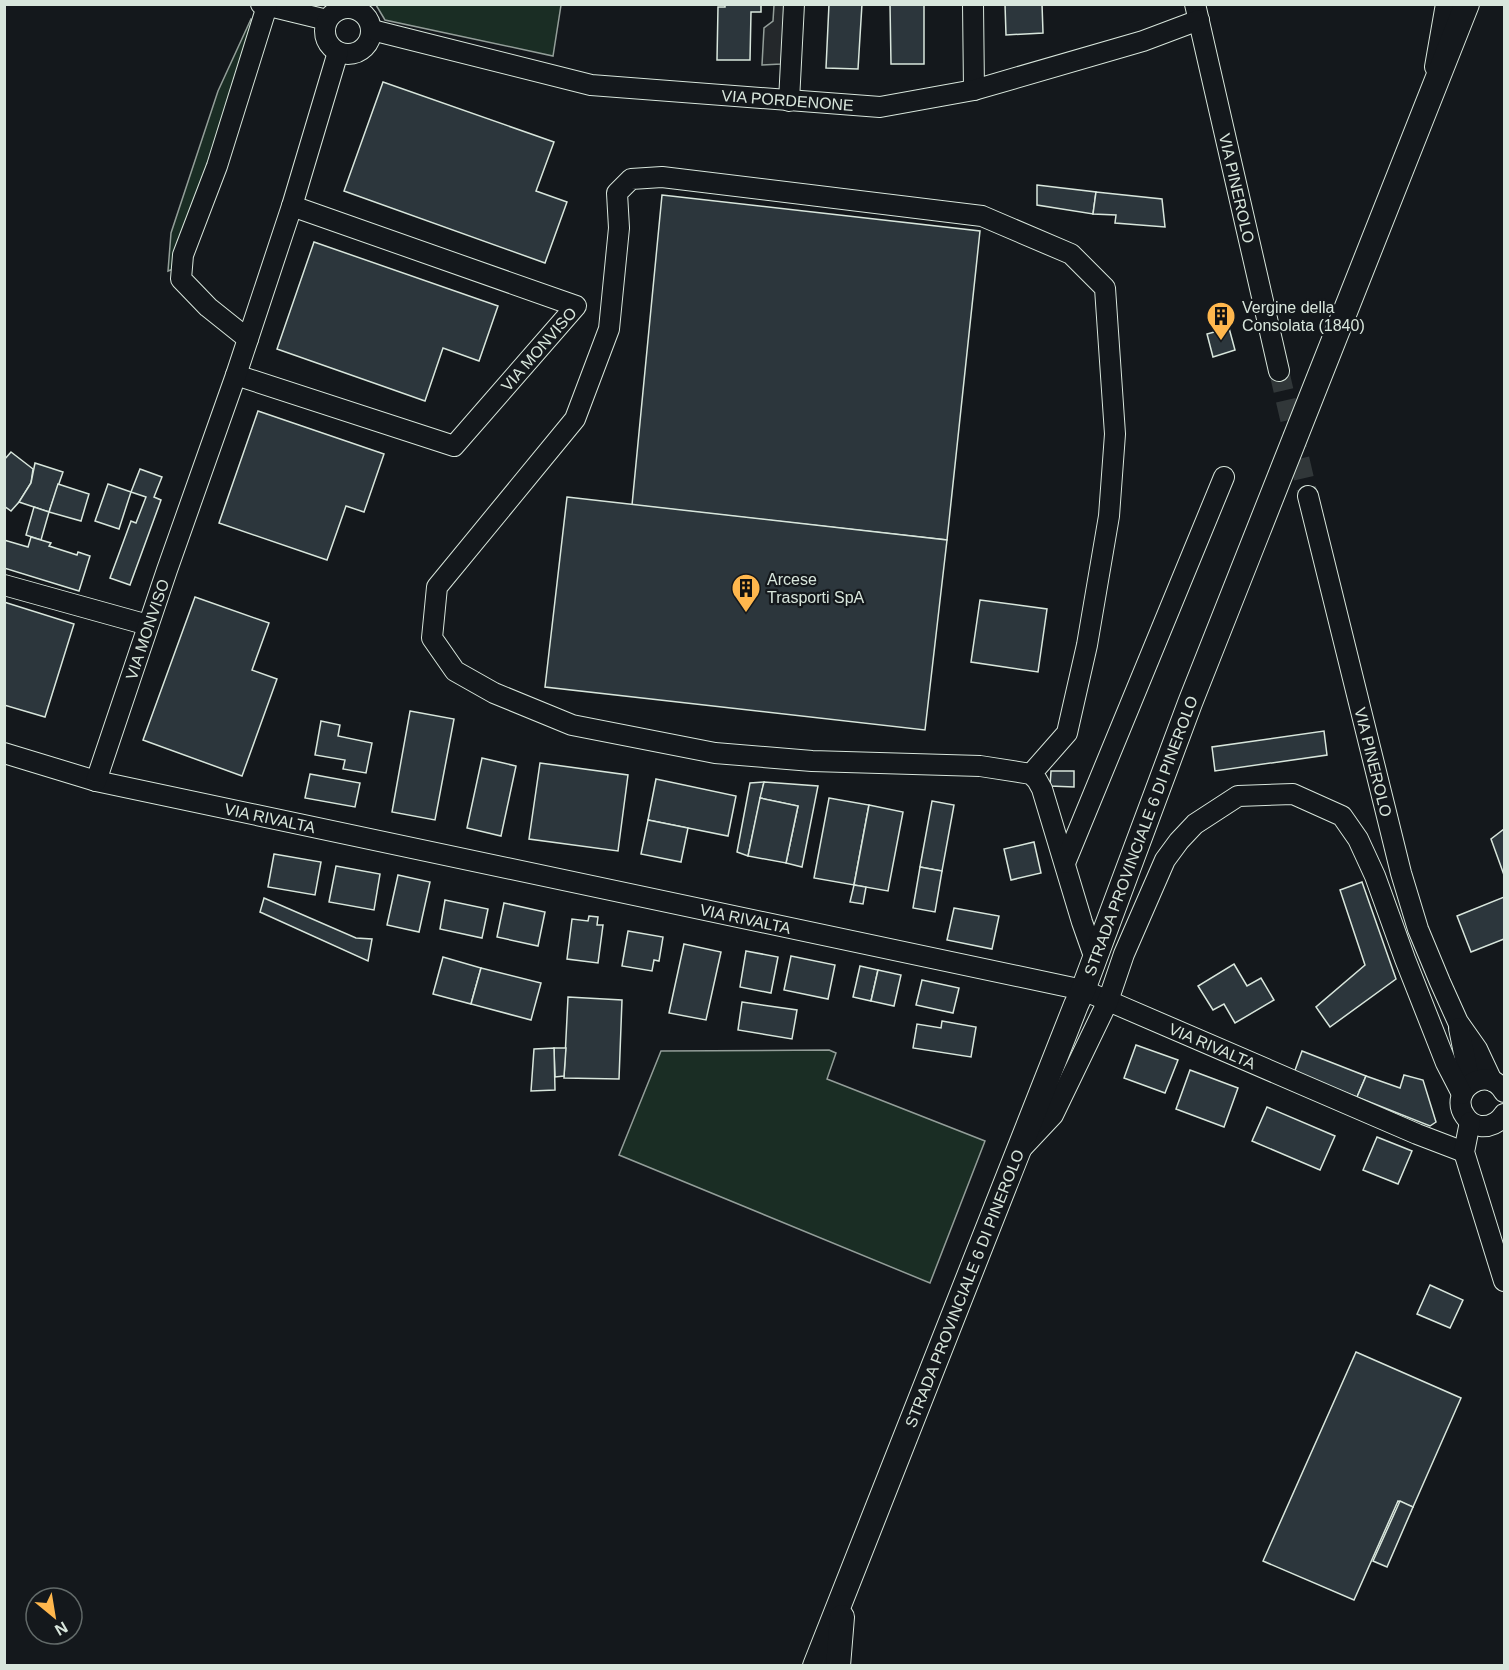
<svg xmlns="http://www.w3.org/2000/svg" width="1509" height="1670" font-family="Helvetica,sans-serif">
<rect width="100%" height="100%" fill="#14181c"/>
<g fill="#1a2d24" stroke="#939e99" stroke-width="1.5">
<path d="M376,5h185l-8,51 -168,-36z"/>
<path d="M251,19l6,6 -76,241 -13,5 3,-38 47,-142z"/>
<path d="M829,1050l7,3 -9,26 158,62 -55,142 -311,-128 42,-104z"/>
</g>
<path fill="#24282b" stroke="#939e99" stroke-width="1.5" d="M774,5h11l-4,59 -19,1 2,-37 9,-7z"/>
<g fill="#2c363c" stroke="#d8e6dc" stroke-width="1.5">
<path d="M725,4h36v8h-10l-1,48h-33l1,-53h7z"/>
<path d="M829,4h33l-4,65 -32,-1z"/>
<path d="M890,4h34v60h-33z"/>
<path d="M1005,4h37l1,29 -37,2z"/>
<path d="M383,82l171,60 -18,49 31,11 -22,61 -201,-72z"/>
<path d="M1037,185l59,7 -3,22 -56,-9z"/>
<path d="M1096,192l66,7 3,28 -50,-4 1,-8 -23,-1z"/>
<path d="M662,195l318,36 -33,309 -315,-35z"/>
<path d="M314,242l184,64 -19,55 -36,-13 -18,53 -148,-52z"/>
<path d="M1229,328l6,22 -22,7 -6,-23z"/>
<path d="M258,411l126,43 -20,58 -18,-6 -19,54 -108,-37z"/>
<path d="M11,452l22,17 -2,14 -12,19 -8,9 -7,-5v-46z"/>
<path d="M35,463l28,9 -14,40 -30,-10 12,-19z"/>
<path d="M140,469l22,8 -8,20 7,3 -31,85 -20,-7 21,-57 5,2 10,-26 -15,-5z"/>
<path d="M58,484l31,10 -8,27 -32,-9z"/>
<path d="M108,484l23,8 -12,37 -24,-8z"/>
<path d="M567,497l380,43 -22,190 -380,-43z"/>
<path d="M34,507l15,5 -8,28 -15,-5z"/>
<path d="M31,537l20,6 -2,3 28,9 1,-3 12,4 -11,35 -75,-23v-28l24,7z"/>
<path d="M195,597l74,26 -17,47 25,9 -35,97 -99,-36z"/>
<path d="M980,600l67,9 -9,63 -67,-10z"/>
<path d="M4,602l70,22 -29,93 -41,-12z"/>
<path d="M410,711l44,8 -19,101 -43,-8z"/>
<path d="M321,721l19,4 -2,11 34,7 -6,30 -23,-4 2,-9 -30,-5z"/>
<path d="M1324,731l3,24 -112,16 -3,-24z"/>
<path d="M482,758l34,8 -15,70 -34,-8z"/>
<path d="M540,763l88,12 -10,76 -89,-12z"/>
<path d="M1051,771h23v16l-24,-1z"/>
<path d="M310,774l50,9 -5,24 -50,-9z"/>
<path d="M656,779l80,17 -8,40 -80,-16z"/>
<path d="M764,782l-16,74 -11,-4 13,-69z"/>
<path d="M764,782l54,4 -16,81 -16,-4 12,-57 -38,-8z"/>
<path d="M760,798l38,8 -12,57 -38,-7z"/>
<path d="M829,798l40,7 -15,80 -40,-7z"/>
<path d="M932,801l22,4 -12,66 -22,-4z"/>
<path d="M869,805l34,7 -15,79 -34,-6z"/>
<path d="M648,820l40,8 -7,34 -40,-8z"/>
<path d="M1504,829v46l-13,-36z"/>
<path d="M1034,842l7,31 -30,7 -7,-31z"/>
<path d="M274,854l47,8 -6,33 -47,-8z"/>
<path d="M336,866l44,8 -6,36 -45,-8z"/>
<path d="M920,867l22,4 -7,41 -22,-4z"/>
<path d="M398,875l32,7 -11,50 -32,-7z"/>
<path d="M1362,882l34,97 -66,48 -14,-20 49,-42 -25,-75z"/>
<path d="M854,885l12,2 -3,17 -13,-2z"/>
<path d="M1504,897v42l-33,13 -14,-36z"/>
<path d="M264,898l92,40 16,1 -4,22 -108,-49z"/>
<path d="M445,900l43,9 -6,29 -42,-9z"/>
<path d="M504,903l41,9 -7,34 -41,-9z"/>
<path d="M954,908l45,8 -7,33 -45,-9z"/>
<path d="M589,916l9,1 -1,8h6l-5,38 -31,-4 5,-40 16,2z"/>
<path d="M628,931l35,6 -4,24 -5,-1 -2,11 -30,-5z"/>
<path d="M684,944l37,8 -15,68 -37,-7z"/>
<path d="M746,951l32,6 -7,36 -31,-6z"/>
<path d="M791,956l44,9 -7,34 -44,-9z"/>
<path d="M443,957l38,11 -10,36 -38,-10z"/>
<path d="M1234,964l13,22 14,-8 13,22 -39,23 -11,-19 -11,6 -15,-24z"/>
<path d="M860,966l18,4 -7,31 -18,-4z"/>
<path d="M481,968l60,15 -10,37 -60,-16z"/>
<path d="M878,970l23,5 -7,31 -23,-5z"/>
<path d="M922,980l37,8 -6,25 -37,-8z"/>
<path d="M568,997l54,3 -3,79 -55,-1z"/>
<path d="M742,1002l55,8 -5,29 -54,-9z"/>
<path d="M942,1021l34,6 -5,30 -58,-9 4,-24 24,4z"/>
<path d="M1136,1045l42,15 -13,33 -41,-15z"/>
<path d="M554,1048h12l-2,28 -9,1z"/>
<path d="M554,1048l1,42 -24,1 3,-42z"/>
<path d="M1302,1051l64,25 -9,21 -63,-24z"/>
<path d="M1190,1070l48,18 -14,39 -48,-18z"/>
<path d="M1404,1075l19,5 13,42 -6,4 -73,-29 9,-21 34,12z"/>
<path d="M1267,1107l68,29 -15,34 -68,-29z"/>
<path d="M1377,1137l35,14 -14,33 -35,-14z"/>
<path d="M1430,1285l33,15 -13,28 -33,-14z"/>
<path d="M1356,1352l105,46 -48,109 -15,-6 -44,99 -91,-39z"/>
<path d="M1400,1501l13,6 -26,60 -14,-6z"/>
</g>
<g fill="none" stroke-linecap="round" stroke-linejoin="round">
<path stroke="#313739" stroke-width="20" stroke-dasharray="20 10" stroke-linecap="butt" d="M1279,371l29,125"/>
<g stroke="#d8e6dc" stroke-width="22">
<g id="minor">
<path d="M261,4l66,16"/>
<path d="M973,4l1,86"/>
<path id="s1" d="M1195,4l84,367"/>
<circle cx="348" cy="31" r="23"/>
<path id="s2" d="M372,30l219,55 289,22 94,-17 169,-49 56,-21"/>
<path d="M1435,67l11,-63"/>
<path d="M789,101l5,-97"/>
<path d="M248,339l-40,-32 -27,-28 2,-24 34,-89 50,-160"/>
<path id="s3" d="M236,375l218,71 122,-140 -284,-100"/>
<path id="s4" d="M1308,496l93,377 17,56 22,53 18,40 19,27 15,32"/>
<path d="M4,585l144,40"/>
<path id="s5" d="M4,753l92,28 987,209 334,144 47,18"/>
<path d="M1031,774l36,-41 20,-88 22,-129 6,-82 -10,-146 -34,-34 -89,-38 -320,-39 -31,2 -14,14 2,35 -10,101 -34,90 -138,168 -5,51 23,33 39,22 78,32 143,28 97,8 168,5 51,8 6,6 5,9 40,133 13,37"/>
<path id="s6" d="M96,781l71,-211 69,-195 56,-169 46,-154"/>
<path d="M1065,863l159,-386"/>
<path d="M1459,1028l11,56"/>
<path d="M1504,1092c-16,-29 -57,-2 -39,24 3,5 9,9 15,10 11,1 19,-4 24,-12"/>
<path d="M1470,1122l-6,30 40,129"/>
<path d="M1022,1148l31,-33 55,-114 16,-47 41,-94 14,-19 16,-17 43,-28 55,-2 49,22 16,23 17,37 30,83 41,104 16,31"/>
</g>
</g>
<g stroke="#d8e6dc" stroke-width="26">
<g id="major">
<path id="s7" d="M815,1666l261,-661 7,-15 107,-287 277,-699"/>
<path d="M838,1666l4,-49"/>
</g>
</g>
<use href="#minor" stroke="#14181c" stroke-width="20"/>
<use href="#major" stroke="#14181c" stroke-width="24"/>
</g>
<defs>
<g id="building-pin" transform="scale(1.5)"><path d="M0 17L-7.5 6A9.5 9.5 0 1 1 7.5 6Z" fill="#ffb74d" stroke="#14181c"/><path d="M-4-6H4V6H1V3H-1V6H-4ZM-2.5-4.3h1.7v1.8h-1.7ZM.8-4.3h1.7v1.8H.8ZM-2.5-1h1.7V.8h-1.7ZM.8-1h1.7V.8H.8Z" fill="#111"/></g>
</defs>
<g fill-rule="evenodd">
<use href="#building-pin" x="1221" y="316"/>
<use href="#building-pin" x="746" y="588"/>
</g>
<g text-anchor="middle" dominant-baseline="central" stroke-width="4.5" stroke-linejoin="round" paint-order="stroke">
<g font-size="16" fill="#d8e6dc" stroke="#14181c">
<text stroke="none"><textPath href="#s2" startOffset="423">VIA PORDENONE</textPath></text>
<text stroke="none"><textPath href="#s1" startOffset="189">VIA PINEROLO</textPath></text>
<text stroke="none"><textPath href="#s3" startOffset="358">VIA MONVISO</textPath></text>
<text stroke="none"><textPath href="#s6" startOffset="160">VIA MONVISO</textPath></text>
<text stroke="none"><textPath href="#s4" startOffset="274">VIA PINEROLO</textPath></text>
<text stroke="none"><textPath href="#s5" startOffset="274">VIA RIVALTA</textPath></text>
<text stroke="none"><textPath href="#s7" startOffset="892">STRADA PROVINCIALE 6 DI PINEROLO</textPath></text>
<text stroke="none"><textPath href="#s5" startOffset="760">VIA RIVALTA</textPath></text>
<text stroke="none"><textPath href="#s5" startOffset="1246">VIA RIVALTA</textPath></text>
<text stroke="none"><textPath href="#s7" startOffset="406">STRADA PROVINCIALE 6 DI PINEROLO</textPath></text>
</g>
<g font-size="16" fill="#d8e6dc" stroke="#14181c" text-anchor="start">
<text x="1242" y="307">Vergine della<tspan x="1242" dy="18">Consolata (1840)</tspan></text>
<text x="767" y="579">Arcese<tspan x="767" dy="18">Trasporti SpA</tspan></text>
</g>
</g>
<rect width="1509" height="1670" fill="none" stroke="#d8e6dc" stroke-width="12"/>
<g transform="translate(54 1616) rotate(150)"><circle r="28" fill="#14181c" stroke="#626a69" stroke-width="1.5"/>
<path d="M0-4.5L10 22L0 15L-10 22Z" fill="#ffb74d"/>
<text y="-9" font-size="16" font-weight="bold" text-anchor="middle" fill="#d8e6dc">N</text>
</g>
</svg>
